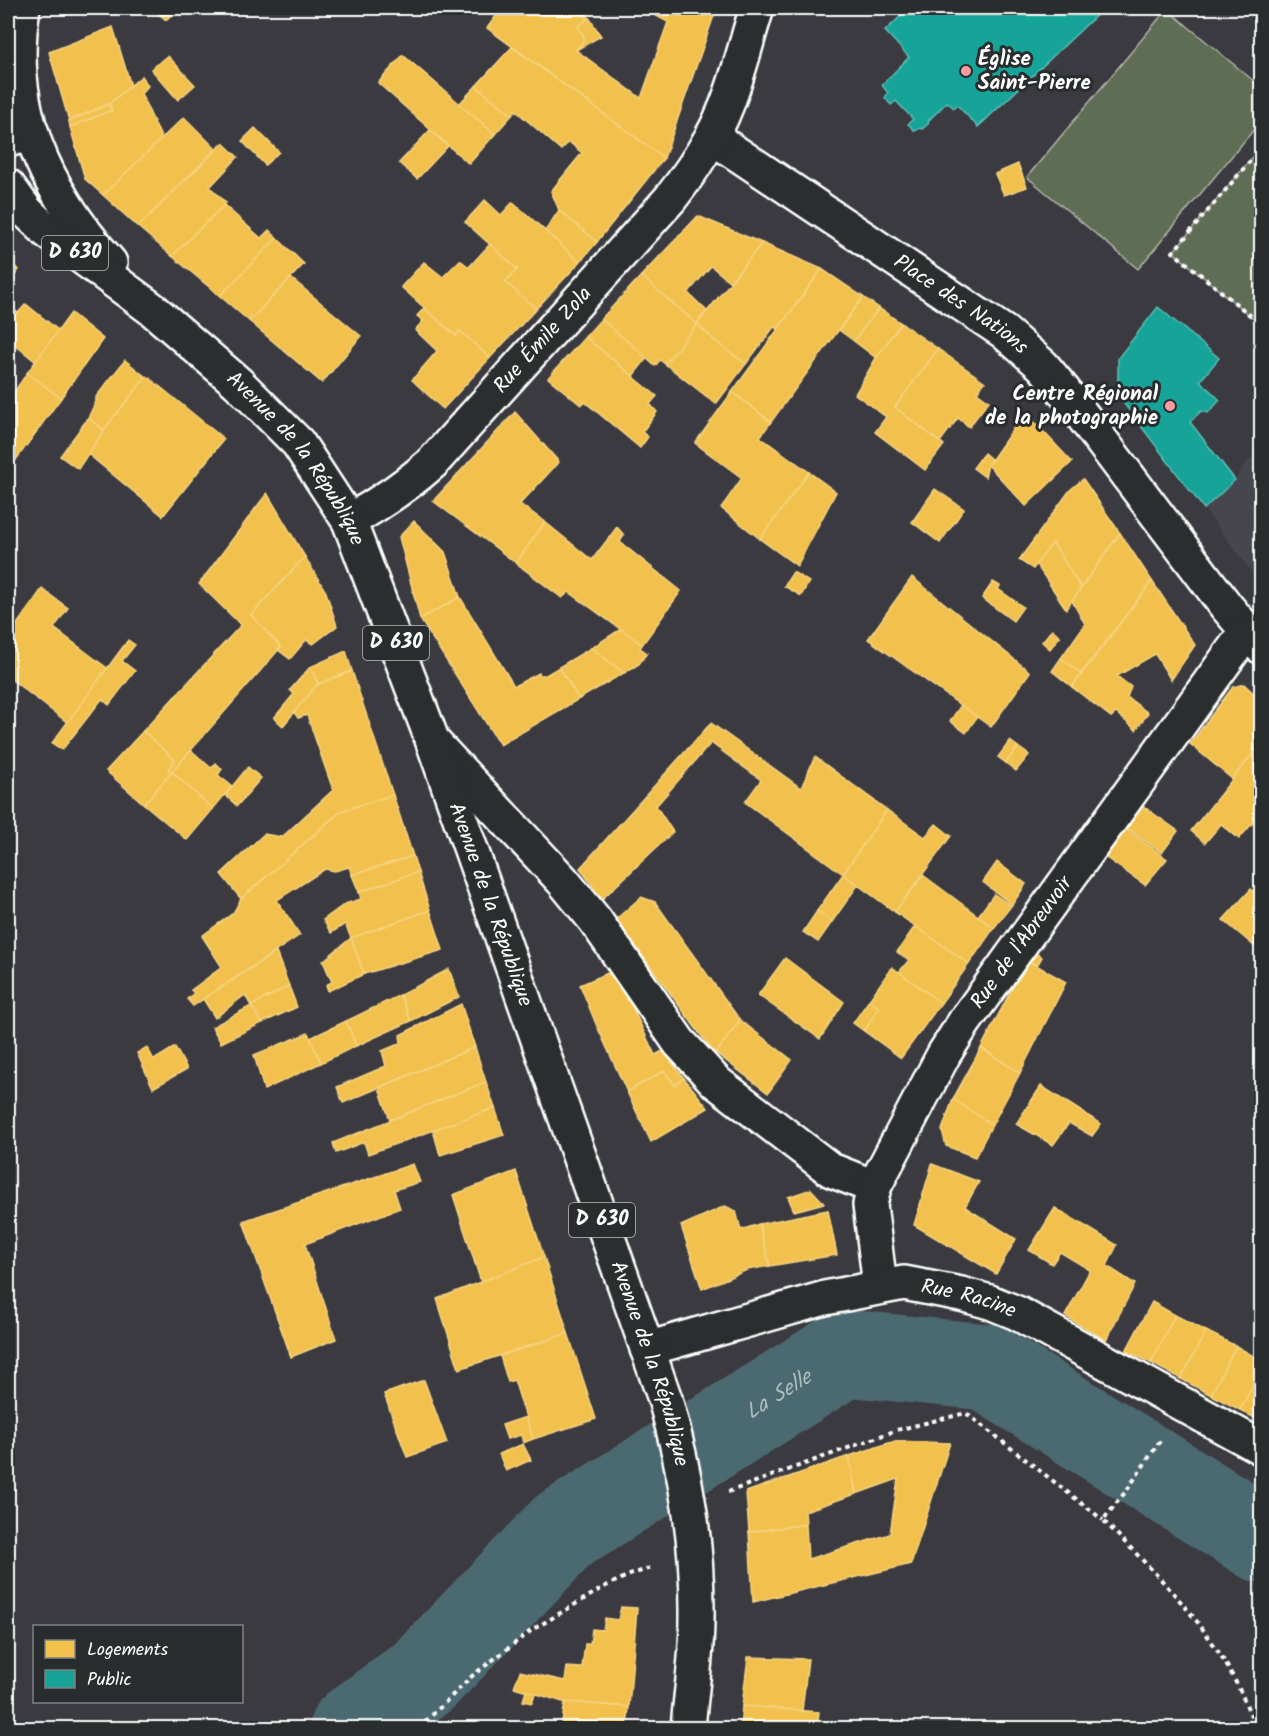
<svg xmlns="http://www.w3.org/2000/svg" width="1269" height="1736" font-family="Kalam,sans-serif">
<rect width="100%" height="100%" fill="#3b3a40"/>
<filter id="ink" filterUnits="userSpaceOnUse"><feTurbulence type="fractalNoise" baseFrequency=".0167" numOctaves="2"/><feDisplacementMap in="SourceGraphic" scale="12" xChannelSelector="R" yChannelSelector="G"/><feConvolveMatrix kernelMatrix="1 2 1 2 8 2 1 2 1" color-interpolation-filters="sRGB"/></filter>
<g filter="url(#ink)">
<path fill="#47444d" d="M1261,448v136l-57,-75 31,-29 7,-12z"/>
<g fill="#606d54" stroke="#b0b6aa" stroke-width="1.5">
<path d="M1167,9l94,78v34l-123,148 -111,-92z"/>
<path d="M1261,147v178l-88,-73z"/>
</g>
<g fill="#f2c14e" stroke="#f6d483" stroke-width="1.5">
<path d="M152,8h26l-12,12z"/>
<path d="M502,8h78l7,12 -9,6 7,13 -9,11 65,48 27,-76 -27,-14h72l3,2 -52,148 -177,-130z"/>
<path d="M580,8h3l18,28 -25,14 9,-11 -7,-13 9,-6z"/>
<path d="M113,27l18,59 -22,18 -40,17 -20,-69z"/>
<path d="M512,47l152,111 -67,84 -38,-32 -8,-19 31,-38 -13,-11 -8,8 -46,-40 -3,5 -36,-29z"/>
<path d="M403,55l92,79 -26,30 -91,-81z"/>
<path d="M168,56l27,29 -17,15 -27,-31z"/>
<path d="M142,76l6,10 -7,8 21,45 -59,56 -18,-16 -15,-52 42,-17 -3,-6z"/>
<path d="M476,86l36,29 -17,19 -36,-30z"/>
<path d="M109,104l3,6 -42,17 -1,-6z"/>
<path d="M184,117l32,32 -78,78 -35,-32z"/>
<path d="M255,128l24,24 -14,13 -23,-24z"/>
<path d="M430,130l18,16 -31,33 -18,-16z"/>
<path d="M223,143l15,14 -28,30 16,16 -54,53 -34,-29z"/>
<path d="M1018,164l9,23 -23,8 -9,-21z"/>
<path d="M485,200l16,15 12,-13 67,60 -44,47 -31,-27 12,-13 -52,-47z"/>
<path d="M224,205l37,33 8,-8 8,8 -57,58 -48,-40z"/>
<path d="M559,210l38,32 -17,20 -35,-31z"/>
<path d="M698,216l64,27 -32,39 -19,-16 -23,27 19,18 -11,13 -55,-48z"/>
<path d="M277,238l27,26 -55,57 -29,-25z"/>
<path d="M762,243l60,26 -44,60 -4,-2 -28,37 -30,-22 -19,-18z"/>
<path d="M490,244l27,25 -12,13 31,27 -46,49 -30,-27 -4,5 -55,-49 23,-25 19,15 17,-17 9,7z"/>
<path d="M8,261l11,9 -11,15z"/>
<path d="M822,269l41,28 -92,125 -39,-30z"/>
<path d="M641,276l56,48 -32,40 -5,-4 -5,6 -54,-47z"/>
<path d="M291,278l70,58 -39,47 -73,-62z"/>
<path d="M863,297l16,11 -25,33 -15,-11z"/>
<path d="M26,304l33,27 -23,31 -22,-18 -6,8v-47l10,8z"/>
<path d="M424,308l32,28 4,-5 30,27 -47,51 -31,-29 25,-29 -22,-21 8,-9 -6,-5z"/>
<path d="M879,308l22,15 -25,35 -22,-17z"/>
<path d="M71,313l32,26 -42,59 -34,-25z"/>
<path d="M601,319l46,39 -14,18 -48,-39z"/>
<path d="M901,323l37,26 -43,58 49,38 -19,25 -50,-38 11,-15 -31,-23 21,-36z"/>
<path d="M697,324l19,18 30,22 -30,40 -51,-40z"/>
<path d="M585,337l72,59 -7,8 7,8 -15,20 6,5 -8,11 -55,-46 -4,3 -33,-27z"/>
<path d="M938,349l47,33 -8,10 12,9 -20,26 -11,-9 -18,24 -45,-35z"/>
<path d="M125,360l21,17 -42,53 -16,-12 8,-17v-4z"/>
<path d="M27,373l34,25 -53,73v-70z"/>
<path d="M147,376l77,63 -61,77 -75,-62 21,-31z"/>
<path d="M732,392l39,30 -11,15 49,35 -49,67 -39,-31 21,-30 -47,-35z"/>
<path d="M515,412l44,50 -39,42 25,18 -29,41 -83,-62z"/>
<path d="M1025,412l47,50 -46,44 -38,-41z"/>
<path d="M88,418l16,12 -26,39 -18,-13z"/>
<path d="M984,453l7,6 -3,6 -3,12 -12,-9z"/>
<path d="M809,472l27,20 -39,74 -37,-27z"/>
<path d="M1083,479l37,54 -39,55 -28,-45 -20,26 -14,-9 51,-70z"/>
<path d="M935,489l29,20 -24,34 -28,-21z"/>
<path d="M267,493l38,64 -54,58 30,32 -109,125 -4,-3 7,-9 -32,-29 98,-106 -42,-41z"/>
<path d="M414,521l31,31 15,45 -40,22 -21,-82z"/>
<path d="M545,522l47,38 25,-33 7,8 -4,7 61,49 -39,54 -73,-53 -7,6 -46,-35z"/>
<path d="M1120,533l32,48 -71,93 -20,-16 24,-34 -13,-23z"/>
<path d="M1053,543l28,45 -15,21 -30,-45z"/>
<path d="M305,557l21,35 11,34 -24,18 -7,-4 -16,19 -12,-9 3,-3 -30,-32z"/>
<path d="M793,572l16,10 -8,14 -17,-10z"/>
<path d="M912,577l118,95 -39,55 -123,-88z"/>
<path d="M1152,581l43,64 -24,35 -16,-26 -38,22 14,11 -4,10 21,16 -12,17 -20,-17 -5,4 -39,-30z"/>
<path d="M993,582l7,4 -2,3 25,18 -10,14 -31,-23z"/>
<path d="M42,589l26,19 -14,20 53,40 -39,55 -60,-46v-40z"/>
<path d="M460,597l54,89 25,-13 1,2h6l13,-8 20,32 -79,46 -80,-126z"/>
<path d="M621,629l21,16 -2,3 7,5 -8,11 -15,9 -33,-25z"/>
<path d="M1052,629l8,7 -10,13 -8,-7z"/>
<path d="M128,640l7,5 -13,16 13,10 -26,34 -7,-6 -40,51 -10,-7z"/>
<path d="M591,648l33,25 -45,26 -20,-32z"/>
<path d="M346,651l6,20 -34,13 -8,-17z"/>
<path d="M1061,658l20,16 -9,13 -20,-16z"/>
<path d="M310,667l8,17 -35,42 -9,-8 20,-24 -4,-4z"/>
<path d="M352,671l41,124 -52,16 -100,88 -20,-25 43,-40 18,3 51,-47 -26,-75 -9,3 -4,-6 24,-28z"/>
<path d="M1244,684l18,17v41l-30,37 -42,-35 43,-57z"/>
<path d="M961,705l16,12 -11,16 -16,-12z"/>
<path d="M711,723l90,65 14,-31 72,53 -44,64 -98,-72 16,-22 -50,-37 -55,63 17,26 -71,67 -22,-31z"/>
<path d="M143,731l32,29 -7,9 4,3 -28,32 -38,-33z"/>
<path d="M1010,741l8,6 -12,16 -8,-6z"/>
<path d="M1262,742v70l-23,27 -18,-15 -16,19 -14,-12z"/>
<path d="M1018,747l11,8 -13,16 -10,-8z"/>
<path d="M191,750l20,18 5,-5 6,6 -4,6 14,11 -19,23 -41,-37z"/>
<path d="M248,767l13,11 -24,28 -12,-11z"/>
<path d="M172,772l41,37 -26,31 -43,-36z"/>
<path d="M393,795l20,61 -61,19 -3,-8 -14,4 -10,-2 -48,31 23,35 -107,71 -6,-7 7,-6 -3,-3 31,-23 -20,-31 31,-23 8,-14 100,-88z"/>
<path d="M1143,806l35,25 -16,22 -35,-25z"/>
<path d="M887,810l38,27 11,-13 15,12 -56,76 -52,-38z"/>
<path d="M1126,829l41,30 -22,26 -40,-28z"/>
<path d="M413,856l5,16 -59,20 -7,-17z"/>
<path d="M997,862l29,22 -14,21 -29,-23z"/>
<path d="M418,872l12,38 -79,28 -6,-14 -14,9 -8,-13 22,-16 16,-5 -2,-7z"/>
<path d="M843,874l15,11 -26,37 -15,-11z"/>
<path d="M923,875l71,53 -25,36 -74,-52z"/>
<path d="M1251,889l11,9v49l-3,3 -36,-30z"/>
<path d="M994,894l17,12 -17,22 -16,-12z"/>
<path d="M641,897l14,5 85,118 -24,33 -5,-4 -95,-130z"/>
<path d="M430,910l13,40 -79,24 -13,-36z"/>
<path d="M817,911l15,11 -14,20 -15,-10z"/>
<path d="M915,926l54,38 -28,39 -42,-31 10,-12 -12,-8z"/>
<path d="M351,938l13,36 -36,17 -2,-6 6,-3 -9,-21z"/>
<path d="M1033,951l9,6 -5,9 -10,-6z"/>
<path d="M276,952l13,34 -38,20 -6,-11 -30,23 -12,-19z"/>
<path d="M785,958l59,44 -24,37 -62,-44z"/>
<path d="M1027,960l39,22 -46,91 -39,-25z"/>
<path d="M892,967l49,36 -40,55 -37,-27 15,-23 -10,-8z"/>
<path d="M449,969l10,28 -48,24 -11,-26z"/>
<path d="M608,973l17,19 30,63 8,-4 21,27 -9,7 -11,-14 -37,21 -31,-68 -16,-39z"/>
<path d="M289,986l8,21 -35,16 -11,-17z"/>
<path d="M400,995l11,26 -55,25 -10,-25z"/>
<path d="M869,1000l10,8 -15,23 -11,-8z"/>
<path d="M461,1004l14,43 -132,56 -6,-16 49,-21 -4,-15 19,-8 -1,-8z"/>
<path d="M251,1006l11,17 -41,20 -9,-16z"/>
<path d="M740,1020l52,40 -24,33 -52,-40z"/>
<path d="M346,1021l10,25 -35,17 -11,-25z"/>
<path d="M308,1033l13,30 -57,27 -10,-35z"/>
<path d="M147,1047l7,13 21,-13 12,22 -34,19 -16,-35z"/>
<path d="M475,1047l11,35 -96,38 -11,-32z"/>
<path d="M981,1048l39,25 -28,52 -39,-26z"/>
<path d="M664,1071l11,14 9,-7 24,30 -57,34 -24,-50z"/>
<path d="M486,1082l9,26 -127,46 -4,-12 -28,11 -3,-10z"/>
<path d="M1041,1086l60,38 -9,12 -23,-13 -16,22 -37,-21z"/>
<path d="M953,1099l39,26 -17,32 -29,-11 -4,-16z"/>
<path d="M495,1108l9,27 -64,20 -7,-25z"/>
<path d="M413,1164l7,18 -26,8 6,18 -95,36 31,95 -45,18 -48,-136z"/>
<path d="M932,1164l47,18 -14,25 51,32 -20,35 -82,-49z"/>
<path d="M516,1171l28,86 -63,25 -28,-87z"/>
<path d="M811,1189l13,14 -30,8 -6,-14z"/>
<path d="M725,1206l11,5 5,19 18,-6 11,42 -23,4 -45,19 -21,-63z"/>
<path d="M1055,1208l62,37 -10,21 28,18 -29,56 -41,-24 25,-46 -30,-18 -8,12 -23,-14z"/>
<path d="M828,1210l9,45 -67,11 -11,-42z"/>
<path d="M544,1257l24,76 -109,36 -22,-70z"/>
<path d="M1152,1302l23,13 -24,48 -25,-12z"/>
<path d="M1175,1315l31,16 -25,48 -30,-16z"/>
<path d="M1206,1331l30,15 -25,49 -30,-16z"/>
<path d="M568,1333l28,86 -63,20 -19,-59 -6,2 -8,-26z"/>
<path d="M1236,1346l26,15v8l-22,41 -29,-15z"/>
<path d="M1262,1369v53l-22,-12z"/>
<path d="M424,1380l23,63 -40,14 -23,-63z"/>
<path d="M526,1417l7,22 -10,4 -2,-8 -14,4 -5,-14z"/>
<path d="M895,1441l55,2 -39,121 -158,38 -4,-70 57,-8 2,35 82,-25 8,-55 -42,15 -7,-38z"/>
<path d="M523,1444l8,16 -25,11 -7,-17z"/>
<path d="M849,1456l7,38 -51,17 1,13 -57,8 -3,-40z"/>
<path d="M621,1607l16,1 -8,99 -66,-5 -49,-15 6,-16 45,10 2,-14 15,1 3,-24h5l2,-15 11,1 2,-12 13,2z"/>
<path d="M748,1657l60,2 -6,52 -60,-5z"/>
<path d="M526,1691l9,2 -3,10 -9,-2z"/>
<path d="M565,1702l64,5 -2,21h-66z"/>
<path d="M742,1706l77,6 -2,16h-77z"/>
</g>
<g fill="#17a398" stroke="#5dbfb7" stroke-width="1.5">
<path d="M909,8h195l-126,119 -21,-22 -3,3 -7,-6 -19,19 1,2 -7,6 -2,-1 -5,3 -7,-7 5,-5 -17,-18 -5,4 -6,-7 3,-5 -6,-8 27,-28 -24,-26z"/>
<path d="M1158,307l61,51 -19,23 20,19 -12,13 -7,-2 -11,11 45,58 -31,29 -86,-113v-38z"/>
</g>
<g fill="none" stroke-linecap="round" stroke-linejoin="round">
<path stroke="#4c696f" stroke-width="87" id="s1" d="M353,1728l71,-52 140,-146 282,-177 140,14 276,172"/>
<g stroke="#fff" stroke-width="38">
<g id="minor">
<path id="s2" d="M712,137l292,195 39,34 20,24 163,216 34,40"/>
<path d="M8,140l24,-7"/>
<path id="s3" d="M349,521c30,-17 57,-35 83,-58l238,-264c15,-19 29,-39 41,-61 23,-40 32,-87 46,-130"/>
<path d="M433,742l130,139 32,39 84,122 37,40 115,88 43,17"/>
<path id="s4" d="M880,1286l-10,-81 4,-18 70,-133 21,-33 282,-390"/>
<path id="s5" d="M647,1349l178,-51 79,-15 57,11 29,8 27,11 245,135"/>
</g>
</g>
<g stroke="#fff" stroke-width="38">
<g id="major">
<path d="M23,8c-17,99 22,182 87,255"/>
<path id="s6" d="M8,186l19,26 21,20 104,77 86,74 60,60 51,78 84,221 232,657c21,74 33,143 32,220 0,37 -6,73 -9,109"/>
</g>
</g>
<g stroke="#fff" stroke-width="4" stroke-dasharray="4.5 4.5" stroke-linecap="butt">
<path d="M1262,147l-89,105 89,73"/>
<path d="M1160,1441l-33,49 -24,30c65,66 122,119 152,208"/>
<path d="M728,1492l169,-62 69,-17 137,107"/>
<path d="M419,1728l53,-52 60,-46 74,-44 21,-10 26,-9"/>
</g>
<use href="#minor" stroke="#2a2d2e" stroke-width="33"/>
<use href="#major" stroke="#2a2d2e" stroke-width="33"/>
</g>
</g>
<g fill="#ff9aa2" stroke="#2a2d2e" stroke-width="2">
<circle cx="966" cy="71" r="6"/>
<circle cx="1170" cy="406" r="6"/>
</g>
<g text-anchor="middle" dominant-baseline="central" stroke-width="6" stroke-linejoin="round" paint-order="stroke">
<g fill="#2a2d2e" stroke="#bfc0c0" stroke-width="1.5">
<rect x="42" y="236" width="66" height="34" rx="4.5"/>
<rect x="363" y="626" width="66" height="34" rx="4.5"/>
<rect x="569" y="1203" width="66" height="34" rx="4.5"/>
</g>
<g font-size="20" font-weight="bold" fill="#fff">
<text x="75" y="253">D 630</text>
<text x="396" y="643">D 630</text>
<text x="602" y="1220">D 630</text>
</g>
<g font-size="21" font-weight="bold" fill="#fff" stroke="#2a2d2e" text-anchor="start">
<text x="978" y="59">Église<tspan x="978" dy="24">Saint-Pierre</tspan></text>
<text x="1158" y="394" text-anchor="end">Centre Régional<tspan x="1158" dy="24">de la photographie</tspan></text>
</g>
<g font-size="21" fill="#fff" stroke="#2a2d2e">
<text stroke="none"><textPath href="#s2" startOffset="300">Place des Nations</textPath></text>
<text stroke="none"><textPath href="#s3" startOffset="267">Rue Émile Zola</textPath></text>
<text stroke="none"><textPath href="#s6" startOffset="400">Avenue de la République</textPath></text>
<text stroke="none"><textPath href="#s6" startOffset="891">Avenue de la République</textPath></text>
<text stroke="none"><textPath href="#s4" startOffset="386">Rue de l'Abreuvoir</textPath></text>
<text stroke="none"><textPath href="#s5" startOffset="332">Rue Racine</textPath></text>
<text stroke="none"><textPath href="#s6" startOffset="1377">Avenue de la République</textPath></text>
</g>
<g font-size="22" font-style="italic" fill="#aebcbe" stroke="#2a2d2e">
<text stroke="none"><textPath href="#s1" startOffset="544">La Selle</textPath></text>
</g>
</g>
<rect width="1269" height="1736" fill="none" stroke="#2a2d2e" stroke-width="30"/>
<rect x="15" y="15" width="1239" height="1706" fill="none" stroke="#fff" stroke-width="2" filter="url(#ink)"/>
<rect x="33" y="1625" width="210" height="78" fill="#2a2d2e" stroke="#7f8182" stroke-width="1.5"/>
<rect x="45" y="1640" width="30" height="18" fill="#f2c14e" stroke="#7f8182" stroke-width="1.5"/>
<text x="87" y="1655" font-size="18" fill="#ffffff">Logements</text>
<rect x="45" y="1670" width="30" height="18" fill="#17a398" stroke="#7f8182" stroke-width="1.5"/>
<text x="87" y="1685" font-size="18" fill="#ffffff">Public</text>
</svg>
